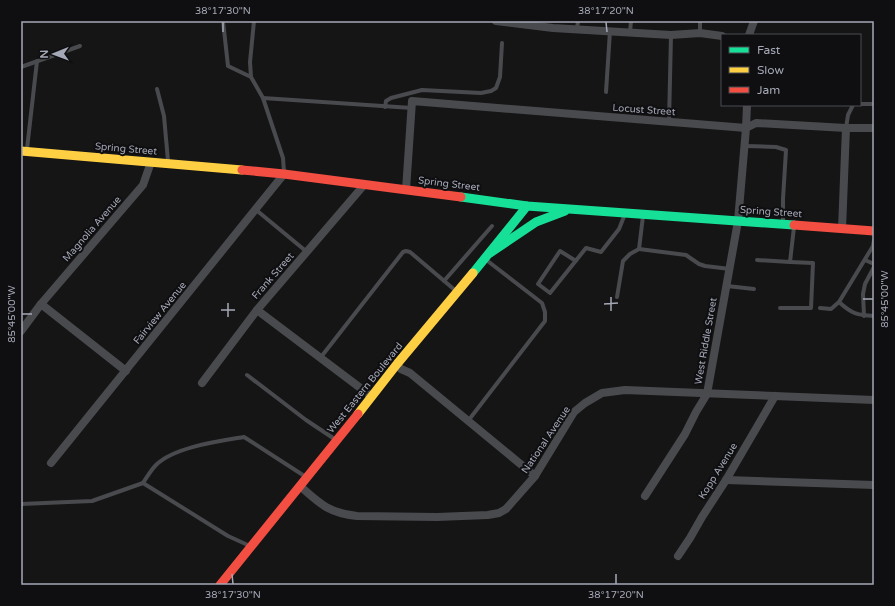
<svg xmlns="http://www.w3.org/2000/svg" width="895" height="606" font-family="'Varela Round',sans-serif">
<rect width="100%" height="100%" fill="#151515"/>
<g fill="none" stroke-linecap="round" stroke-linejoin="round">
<g stroke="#494a4e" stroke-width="4">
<path d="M223,21l5,45 23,11"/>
<path d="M254,21l-4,41 1,15 12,21 20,60 1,14"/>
<path d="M577,29l1,-8"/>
<path d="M630,32l1,-11"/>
<path d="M700,33v-12"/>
<path d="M21,67l59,-21"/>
<path d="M157,89l7,27 4,45"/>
<path d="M606,92l4,-61"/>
<path d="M263,98l149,10"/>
<path d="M860,104h14"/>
<path d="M385,107l1,-6 5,-3 31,-8 59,3 10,-2 5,-3 4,-11 2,-34"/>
<path d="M669,122l2,-87"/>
<path d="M846,128l2,-13 5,-10"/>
<path d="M745,146l31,1 10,3 -3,49v23"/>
<path d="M27,149l10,-88"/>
<path d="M255,209l52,43"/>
<path d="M639,249l47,6 13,9 6,2 25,3"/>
<path d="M757,260l33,2 4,-35"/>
<path d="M865,260l9,4"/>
<path d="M576,261l-16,-10 -22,33 12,9 36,-45 15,4 18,-23 6,-15"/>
<path d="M444,281l48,-55"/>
<path d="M727,286l27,3"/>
<path d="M617,297l6,-36 7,-7 9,-5 4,-33"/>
<path d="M839,302c13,12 18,13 35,14"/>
<path d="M780,308h31l2,-45 -23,-1"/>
<path d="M820,308l11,1 8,-7 34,-56 1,-6"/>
<path d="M864,316l-1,-22 2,-10 9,-17"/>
<path d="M321,357l82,-105 3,-1 4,1 46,39"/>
<path d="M247,375l59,45 30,20"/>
<path d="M468,421l77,-100v-9l-3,-9 -57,-44"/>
<path d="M143,483c4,-6 8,-13 13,-18 18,-18 64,-24 88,-28l62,40"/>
<path d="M21,504l71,-3 51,-18 85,53 22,10"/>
</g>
<g stroke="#494a4e" stroke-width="8">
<path d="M496,21l57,7 118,7 29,-2 22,3"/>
<path d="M749,35l5,-14"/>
<path d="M406,190l6,-89 334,27 10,-5 90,5h28"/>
<path d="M842,229l4,-101"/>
<path d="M41,304l85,67"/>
<path d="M257,310l114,86"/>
<path d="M21,331l20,-27 102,-119 8,-23"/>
<path d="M397,364l4,5 9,4 125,103"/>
<path d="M202,383l55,-73 107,-125"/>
<path d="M51,463l233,-289"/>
<path d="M726,480l148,5"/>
<path d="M300,486c20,18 29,27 57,30l80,1 51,-2 11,-2 7,-4 29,-33 39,-64 11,-9 17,-10 23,-3 249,10"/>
<path d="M645,496l40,-62 11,-22 11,-18 31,-173 8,-93 1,-23"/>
<path d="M678,556l12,-18 12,-21 24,-37 49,-84"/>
</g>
<g stroke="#16e098" stroke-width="9">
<path d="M461,197l66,9 267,19"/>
<path d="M490,253l46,-31 29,-11"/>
<path d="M473,273l54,-67"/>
</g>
<g stroke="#ffcf43" stroke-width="9">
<path d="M21,151l221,19"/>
<path d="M358,414l39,-50 76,-91"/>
</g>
<g stroke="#f24e42" stroke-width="9">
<path d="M242,170l42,4 177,23"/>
<path d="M794,225l80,6"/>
<path d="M220,585l138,-171"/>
</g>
</g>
<path fill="none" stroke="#a5a9b7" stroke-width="1.5" d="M223,22v10M606,22l1,10M611,297v14M863,299h10M228,303v14M604,304l14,-1M221,310h14M22,314h10M232,574l1,10M616,574v10"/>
<g text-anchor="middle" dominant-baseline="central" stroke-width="4" stroke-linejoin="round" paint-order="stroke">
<g font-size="10" fill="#a5a9b7" stroke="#0f0f11">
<text transform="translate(644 110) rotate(4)">Locust Street</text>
<text transform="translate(126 149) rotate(5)">Spring Street</text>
<text transform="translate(449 184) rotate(7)">Spring Street</text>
<text transform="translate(771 212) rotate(4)">Spring Street</text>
<text transform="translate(92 229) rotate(-49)">Magnolia Avenue</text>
<text transform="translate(273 276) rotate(-49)">Frank Street</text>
<text transform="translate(160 313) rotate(-51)">Fairview Avenue</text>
<text transform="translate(706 341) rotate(-80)">West Riddle Street</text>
<text transform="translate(365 388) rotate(-51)">West Eastern Boulevard</text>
<text transform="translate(546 440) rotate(-56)">National Avenue</text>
<text transform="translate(718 471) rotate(-58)">Kopp Avenue</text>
</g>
</g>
<rect width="895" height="606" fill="none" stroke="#0f0f11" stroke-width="44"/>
<rect x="721" y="34" width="140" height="72" fill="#0f0f11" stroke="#4b4d53"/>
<rect x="729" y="47" width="20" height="6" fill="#16e098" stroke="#4b4d53"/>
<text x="757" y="54" font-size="12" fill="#a5a9b7">Fast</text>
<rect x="729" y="67" width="20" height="6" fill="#ffcf43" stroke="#4b4d53"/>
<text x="757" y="74" font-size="12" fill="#a5a9b7">Slow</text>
<rect x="729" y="87" width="20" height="6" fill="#f24e42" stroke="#4b4d53"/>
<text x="757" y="94" font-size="12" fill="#a5a9b7">Jam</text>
<g transform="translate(54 54) rotate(269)" stroke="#0f0f11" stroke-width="3" paint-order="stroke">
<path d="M0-3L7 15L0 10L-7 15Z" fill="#a5a9b7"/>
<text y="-6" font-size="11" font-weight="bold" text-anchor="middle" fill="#a5a9b7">N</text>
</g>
<rect x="22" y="22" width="851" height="562" fill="none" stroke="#a5a9b7" stroke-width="1.5"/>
<g font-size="10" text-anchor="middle" fill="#a5a9b7">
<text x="223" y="14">38°17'30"N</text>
<text x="606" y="14">38°17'20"N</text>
<text transform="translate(884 299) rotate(-90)" y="4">85°45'00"W</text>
<text transform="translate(11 314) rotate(-90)" y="4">85°45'00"W</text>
<text x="233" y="598">38°17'30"N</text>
<text x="616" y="598">38°17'20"N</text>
</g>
</svg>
